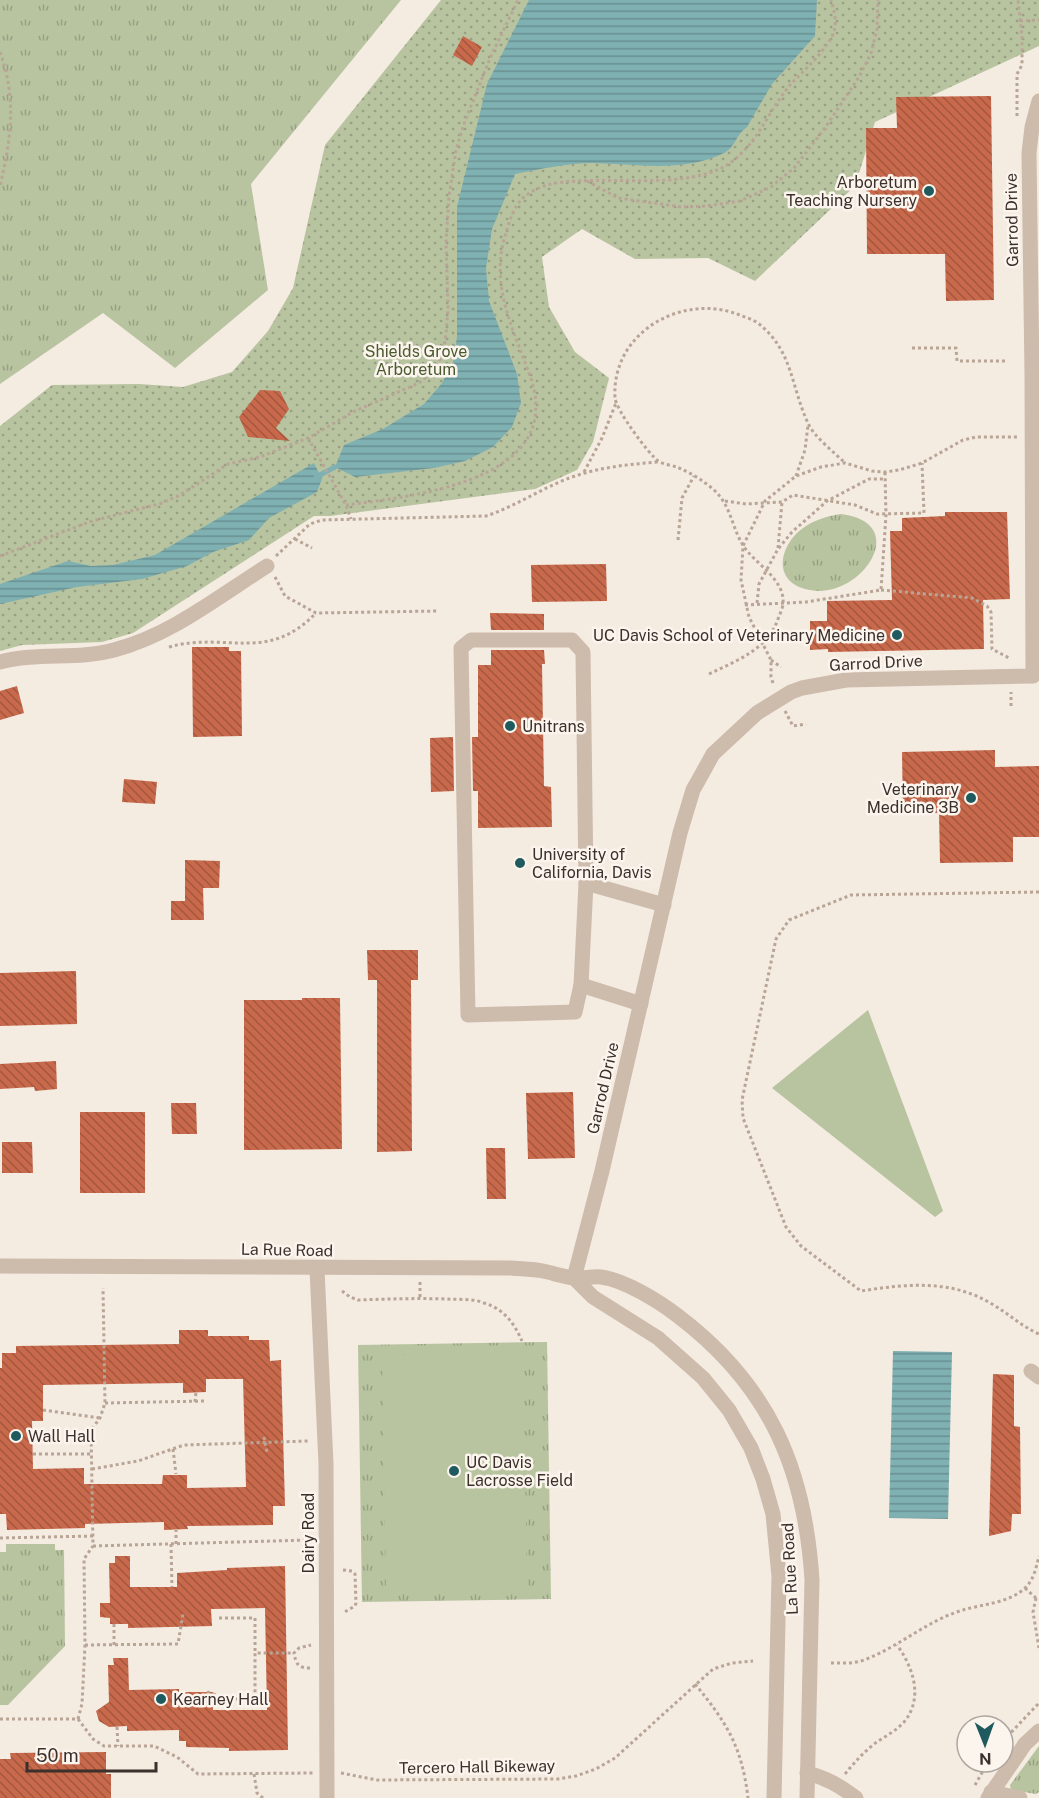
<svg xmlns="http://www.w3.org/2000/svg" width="1039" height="1798" font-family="'Public Sans',sans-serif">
<defs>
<pattern id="grass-tufts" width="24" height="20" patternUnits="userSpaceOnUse" patternTransform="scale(1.5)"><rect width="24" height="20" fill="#b8c4a0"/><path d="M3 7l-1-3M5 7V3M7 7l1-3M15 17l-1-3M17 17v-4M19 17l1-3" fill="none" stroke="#97a083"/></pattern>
<pattern id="garden-dots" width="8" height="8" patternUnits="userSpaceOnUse" patternTransform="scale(1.5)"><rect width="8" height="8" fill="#b8c4a0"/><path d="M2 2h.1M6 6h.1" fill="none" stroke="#97a083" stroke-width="1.8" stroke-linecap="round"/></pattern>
<pattern id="water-rules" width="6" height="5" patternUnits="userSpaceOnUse" patternTransform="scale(1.5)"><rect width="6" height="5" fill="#7fb0b2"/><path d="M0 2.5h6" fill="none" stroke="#699091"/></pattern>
<pattern id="building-back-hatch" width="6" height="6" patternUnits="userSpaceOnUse" patternTransform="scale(1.5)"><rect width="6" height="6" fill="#c8694b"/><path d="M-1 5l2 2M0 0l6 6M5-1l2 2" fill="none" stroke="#a4573f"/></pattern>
</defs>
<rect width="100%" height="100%" fill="#f4ebe1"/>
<g fill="url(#grass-tufts)">
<path d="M0,0h401l-150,184 17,106 -93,78 -72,-55 -103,71z"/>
<path d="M841,514c72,9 20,86 -31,76 -40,-7 -31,-47 -4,-64 11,-7 22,-10 35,-12z"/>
<path d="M547,1342l4,257 -189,3 -4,-257z"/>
<path d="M6,1544h49v6h9l1,96 -57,59h-8v-153h6z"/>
<path d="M1039,1746v46l-3,2 -25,-4 -1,-5z"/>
</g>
<path fill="url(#garden-dots)" d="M441,0h598v46l-164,76 -20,64 -100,95 -47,-23 -73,1 -53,-30 -40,28 7,50 26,45 34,26 -16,64 -16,28 -42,19 -205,27h-16l-181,117 -31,9 -80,3 -22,6v-225l52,-41 87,-1 44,3 49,-15 36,-41 25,-43 32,-143z"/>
<g fill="#b8c4a0">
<path d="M868,1010l75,201 -8,6 -163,-129z"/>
<path d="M523,1353l4,234 -141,3 -4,-235z"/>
</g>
<g fill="url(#water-rules)">
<path d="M529,0h288l-2,36 -43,48 -25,43c-11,7 -12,21 -23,26 -40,20 -88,11 -131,10 -26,0 -52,6 -78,11l-23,55 -6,39 3,33 28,73 4,29 -9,24 -19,20 -28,14 -31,7 -79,9 -20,-10 9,-22 39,-16 41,-25 18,-21 11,-21 4,-25v-130l30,-123z"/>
<path d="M314,463l8,16 -5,13 -48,26 -20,22 -36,12 -26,14 -45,13 -65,8 -77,17v-20l68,-23 23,5 22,-1 42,-10z"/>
<path d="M893,1351l59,1 -4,167 -59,-1z"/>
</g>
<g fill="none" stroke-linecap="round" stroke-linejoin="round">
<path stroke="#7fb0b2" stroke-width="5" d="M316,477l19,-10"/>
</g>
<g fill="url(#building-back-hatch)" fill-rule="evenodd">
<path d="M463,36l19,11 -10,19 -19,-11z"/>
<path d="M991,96l3,204 -48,1 -1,-47h-78l-1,-126h31l-1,-31z"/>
<path d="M260,390l20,1 9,18 -13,19 14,13 -42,-4 -9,-20z"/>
<path d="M945,512h62l3,87 -27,1 1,49 -156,3v-3l-18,1v-29h17v-20l65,-1 -2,-69h12v-13l43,-2z"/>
<path d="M606,564l1,37 -75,1 -1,-37z"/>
<path d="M490,613l54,1v16h-53z"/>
<path d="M192,647h37v4h12l1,85 -49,1z"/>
<path d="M491,650h53l1,14h-3l2,122 7,1 1,40 -74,1v-37h-5l-1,-54h6v-72h13z"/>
<path d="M17,686l7,27 -24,7v-29z"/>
<path d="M453,737l1,54 -23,1 -1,-54z"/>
<path d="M995,750v17l44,-1v71h-26v25l-73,1 -1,-50 -36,1 -1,-62z"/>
<path d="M124,779l33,3 -2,22 -33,-2z"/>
<path d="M185,860l35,1 -1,27h-16l1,32h-33v-19h14z"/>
<path d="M367,950h51v30h-7l1,171 -35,1v-172h-9z"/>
<path d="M76,971l1,53 -77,2v-53z"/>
<path d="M302,998h38l2,151 -98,1v-150h58z"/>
<path d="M56,1061l1,28 -22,2 -1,-4 -34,2v-25z"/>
<path d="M573,1092l2,66 -47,1 -2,-66z"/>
<path d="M171,1103h25l1,31h-25z"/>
<rect x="80" y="1112" width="65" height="81"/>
<path d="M2,1142h30l1,31h-31z"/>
<path d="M486,1148h19l1,51h-19z"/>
<path d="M179,1330h29v6h41v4h20l1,21 11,-1 4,146h-12v19l-86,1 1,3 -24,1v-8l-79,2v4l-78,2 -1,-16h-6v-146h2v-15h14v-7l163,-2zM206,1379h37l3,108 -59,1v-13h-24l-1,9h-78v-16l-51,1 -1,-48h11v-36l140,-2v10l23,-1z"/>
<path d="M993,1374l21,1v51l6,1 1,87h-9l-1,17 -22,5z"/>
<path d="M115,1556h15v31h47v-14l50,-3v-2l58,-2 3,184 -59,1v-3l-43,-1v-6h-7v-11l-52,1v-5l-18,1 -10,-6 -3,-10 13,-9 -1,-37h6l-1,-7h15l1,32 50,-1v3h34v18h54l-2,-102 -54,1 1,17 -84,2v-4h-18v-6l-10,-1v-14h10l-1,-40h6z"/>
<path d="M106,1752v22h5v24h-111v-39h11l-1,-6z"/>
</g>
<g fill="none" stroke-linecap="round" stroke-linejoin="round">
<g stroke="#b9a596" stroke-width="3" stroke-dasharray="3 3" stroke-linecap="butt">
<path d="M1020,21l19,-1"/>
<path d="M0,52c17,47 11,87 0,134"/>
<path d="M1017,116v-42l5,-9v-29l-4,-36"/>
<path d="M587,181l31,17 64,9 24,-1 34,-5 31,-14 23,-19 31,-40 34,-51 12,-24 6,-24 1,-29"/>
<path d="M912,348h44l1,13h49"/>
<path d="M308,438l38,67 5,14"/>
<path d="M584,472l18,-34 14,-35"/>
<path d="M796,476l9,-26 3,-25"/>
<path d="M725,501l21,3 36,-2 11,-7 62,10 22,9 47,-1 -2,-50"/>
<path d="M346,505c68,-9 222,-24 184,-129 -17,-48 -41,-92 -24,-143 4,-14 9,-31 22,-39 16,-11 32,-12 51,-13 44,-3 110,7 148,-16 30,-19 42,-56 64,-81 12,-13 39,-37 43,-53 3,-10 0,-21 -3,-31"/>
<path d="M295,539l17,9"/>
<path d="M678,540l4,-42 12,-22"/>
<path d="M778,548l4,-46"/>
<path d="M0,556l89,-34 73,-19 18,-8 48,-31 32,-7 48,-19 47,-27 64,-28 15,-13 9,-16 3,-20 2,-25 -2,-67 3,-46 7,-46 9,-29 26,-65 27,-56"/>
<path d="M276,556l34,-32 12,-4 164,-4c34,-11 64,-34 99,-43 24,-7 49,-9 74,-11"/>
<path d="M275,577l10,19 31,17 122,-2"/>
<path d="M881,590l91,8 15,8 4,6 1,37 19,10"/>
<path d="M757,603l2,-19 19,-35 14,-17 35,-31 42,-22h16"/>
<path d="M745,605l61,-3 75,-12 5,-75 -1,-43"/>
<path d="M169,647c57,-16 98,17 147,-34"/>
<path d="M771,660l10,7"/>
<path d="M709,674c29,-14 60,-25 70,-58 2,-4 4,-9 4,-13 2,-21 -23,-37 -35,-51 -16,-18 -15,-45 -34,-62 -10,-9 -23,-17 -35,-22 -6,-3 -15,-3 -21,-7 -10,-8 -42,-51 -43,-63 -4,-67 70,-107 127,-82 6,2 12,4 17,8 34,27 32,63 49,99 5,13 27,30 37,40"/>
<path d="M773,683l-2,-6v-17l-22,-43 -8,-37 2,-34 22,-45 31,-25 25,-9 24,-4 27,8 13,1 14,-2 23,-7 41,-23 13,-3h42"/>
<path d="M1011,706v-14"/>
<path d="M785,711l8,15 13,-2"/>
<path d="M1039,892l-188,3 -62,25 -13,19 -34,161 1,18 43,109 15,19 60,45c45,-7 90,-12 131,13 17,10 29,22 47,30"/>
<path d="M420,1282v16"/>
<path d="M342,1291l8,6 8,3c30,-1 59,-2 89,-1 12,1 25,-1 37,4 20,6 30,20 38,38"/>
<path d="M195,1402l1,-10"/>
<path d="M105,1403l100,-2"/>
<path d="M43,1410l57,8"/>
<path d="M264,1437l3,15"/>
<path d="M173,1449l3,25"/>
<path d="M33,1454h58"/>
<path d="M92,1469l46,-8 46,-16 124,-4"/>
<path d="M0,1538l93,-2"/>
<path d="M171,1544l1,43"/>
<path d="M176,1544v-14"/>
<path d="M93,1546l217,-6"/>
<path d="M343,1570l9,1 3,3 1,29 -1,3 -12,7"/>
<path d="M1025,1588l11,10"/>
<path d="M1036,1598l-3,14 6,36"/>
<path d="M219,1618h36v35"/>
<path d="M85,1645l93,-1 5,-30"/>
<path d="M114,1645v-21"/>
<path d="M831,1663c11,0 22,1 33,-3 35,-13 62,-39 99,-50 20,-6 45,-7 61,-21 10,-9 12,-21 15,-33"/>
<path d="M310,1668c-12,0 -14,-4 -16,-15l5,-5 12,-3"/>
<path d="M695,1684c32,39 47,63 53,114"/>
<path d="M207,1692l22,7h23l3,-3v-43h39"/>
<path d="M0,1719h78l15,20 11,7h50l23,11 21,17 115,-1"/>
<path d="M78,1719l4,-15 3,-59 -1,-86 9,-13 -2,-116 9,-12 5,-15 -2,-115"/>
<path d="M117,1727l1,19"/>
<path d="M1003,1741l36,-38"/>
<path d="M341,1773l36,7 181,-1 18,-3 20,-7 19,-11 98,-89 19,-6 21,-2"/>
<path d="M254,1774l3,19 6,5"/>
<path d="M845,1774c9,-11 18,-21 29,-30 10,-7 22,-13 30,-22 20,-24 9,-55 -7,-77"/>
<path d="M975,1785l13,-23"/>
</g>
<g stroke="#cdbbac" stroke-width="15">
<path d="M471,640h101l11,12 3,231 -5,102 -6,27 -107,3 -7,-367z"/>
<path d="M0,662c38,-10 77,-2 114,-12 57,-15 104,-53 153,-84"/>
<path d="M586,883l78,22"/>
<path d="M581,985l60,19"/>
<path d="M0,1266l511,2c10,1 22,1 32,3 10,2 21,6 31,7 9,1 18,-2 27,-1 24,3 59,25 77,39 91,69 127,152 134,264l-5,218"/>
<path d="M317,1269l9,195 1,334"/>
<path d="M574,1278l28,-107 78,-338 13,-43 20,-36 44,-41 34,-21 11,-4 44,-8 187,-4 -1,-302 -3,-221 3,-26 7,-26"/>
<path d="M574,1278l19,19 65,41 45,40 26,32 22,38 12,31 10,35 6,62 -5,222"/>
<path d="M1031,1371l8,6"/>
<path d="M807,1773c20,5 33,13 49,25"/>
<path d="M991,1792l29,6"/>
<path d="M988,1798l37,-54 14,-13"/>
</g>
</g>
<g fill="#1f5a5e" stroke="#fbf5ee" stroke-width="2">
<circle cx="929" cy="191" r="6"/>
<circle cx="897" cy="635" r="6"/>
<circle cx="510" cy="726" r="6"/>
<circle cx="971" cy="798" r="6"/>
<circle cx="520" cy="863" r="6"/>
<circle cx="16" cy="1436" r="6"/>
<circle cx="454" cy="1471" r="6"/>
<circle cx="161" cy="1699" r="6"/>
</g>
<g text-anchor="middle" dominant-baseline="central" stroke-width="5" stroke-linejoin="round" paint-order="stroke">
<g font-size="16" fill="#3b302b" stroke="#fbf5ee" text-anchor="start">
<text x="917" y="182" text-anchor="end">Arboretum<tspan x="917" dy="18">Teaching Nursery</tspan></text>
<text x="885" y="635" text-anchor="end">UC Davis School of Veterinary Medicine</text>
<text x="522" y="726">Unitrans</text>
<text x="959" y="789" text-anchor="end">Veterinary<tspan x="959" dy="18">Medicine 3B</tspan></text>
<text x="532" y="854">University of<tspan x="532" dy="18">California, Davis</tspan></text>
<text x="28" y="1436">Wall Hall</text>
<text x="466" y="1462">UC Davis<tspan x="466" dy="18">Lacrosse Field</tspan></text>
<text x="173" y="1699">Kearney Hall</text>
</g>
<g font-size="16" fill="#3b302b" stroke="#fbf5ee">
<text transform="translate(1012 220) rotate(-91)">Garrod Drive</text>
<text transform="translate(876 663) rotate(-3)">Garrod Drive</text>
<text transform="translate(603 1088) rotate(-77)">Garrod Drive</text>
<text transform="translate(287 1250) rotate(1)">La Rue Road</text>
<text transform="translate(308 1533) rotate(-90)">Dairy Road</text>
<text transform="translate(790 1569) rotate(-93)">La Rue Road</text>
<text transform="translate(477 1767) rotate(-1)">Tercero Hall Bikeway</text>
</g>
<g font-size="16" fill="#4a5a2e" stroke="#fbf5ee">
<text x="416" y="351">Shields Grove<tspan x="416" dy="18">Arboretum</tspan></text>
</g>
</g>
<g transform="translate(985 1744) rotate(179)"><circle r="28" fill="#fbf5ee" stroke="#aea6a0" stroke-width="1.5"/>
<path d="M0-4.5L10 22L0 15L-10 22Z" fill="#1f5a5e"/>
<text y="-9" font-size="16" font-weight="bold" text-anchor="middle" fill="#3b302b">N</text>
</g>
<path d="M27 1762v9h129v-9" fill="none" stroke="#3b302b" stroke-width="3"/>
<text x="36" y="1762" font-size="18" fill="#3b302b" stroke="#fbf5ee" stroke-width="4.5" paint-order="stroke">50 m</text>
</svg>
